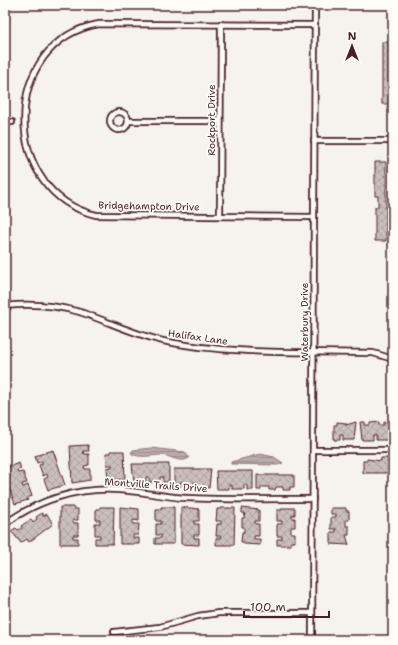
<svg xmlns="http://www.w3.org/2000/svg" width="398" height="645" font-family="'Shantell Sans',sans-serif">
<defs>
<pattern id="water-rules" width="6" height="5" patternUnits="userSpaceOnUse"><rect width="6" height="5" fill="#bbabac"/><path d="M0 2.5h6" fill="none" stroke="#9a8b8c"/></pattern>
<pattern id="building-cross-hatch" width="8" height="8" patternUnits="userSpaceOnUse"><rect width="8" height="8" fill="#cbbfbe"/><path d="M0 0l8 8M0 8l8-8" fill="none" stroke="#b0a4a3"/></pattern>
</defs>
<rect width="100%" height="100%" fill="#f6f3ef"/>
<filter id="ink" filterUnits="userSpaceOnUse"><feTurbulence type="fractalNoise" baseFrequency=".025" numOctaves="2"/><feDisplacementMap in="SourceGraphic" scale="8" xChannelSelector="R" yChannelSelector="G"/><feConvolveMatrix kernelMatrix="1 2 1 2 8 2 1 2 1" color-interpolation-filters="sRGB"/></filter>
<g filter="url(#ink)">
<g fill="url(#water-rules)" stroke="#8e7378">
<path d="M151,448l34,4 4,6c-8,6 -18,-2 -27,-3 -8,0 -25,4 -31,-2l2,-3z"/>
<path d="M260,454l14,3 9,6 -5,2 -47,-1v-2z"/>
</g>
<g fill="url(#building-cross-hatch)" stroke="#4a1f2b">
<rect x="382" y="42" width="11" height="62"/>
<path d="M375,162h11v79h-11v-34h3v-11h-3z"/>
<path d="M337,422l9,1v2l10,-3 -2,18h-11v-5h-3v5h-6v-15h3z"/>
<path d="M360,422h5v3h5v-2l9,-1v3h5v-3h9v18h-2v-5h-3v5h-12v-5h-3v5h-11z"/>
<path d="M88,445l1,6h-6l1,3h5v11l-5,1 1,3h5v11l-18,3 -2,-37z"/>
<path d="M53,450l12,35 -17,5 -4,-11 4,-2 -1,-3 -4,2 -4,-11 4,-1 -1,-3 -5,2 -2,-7z"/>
<path d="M110,451h14l1,29 -17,-1 -1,-11 5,-1v-2h-5l-1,-12h5z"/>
<path d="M381,458h7v3h5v12h-30v-12h4v-2l14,2z"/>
<path d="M19,463l2,6 -4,1 1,3 5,-1 4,11 -5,1 1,3 5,-2 4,11 -5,2 1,2 -13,4 -10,-28v-8z"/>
<path d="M132,464h37v18h-6v-5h-3v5h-11v-5h-3v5h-12z"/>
<path d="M174,469h37l-2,19 -12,-1v-5h-3v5h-11v-5h-3v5h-6z"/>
<path d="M216,471h37v19h-6v-5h-3v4h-12v-4h-3v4h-12z"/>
<path d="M257,475h37v12h-4v3h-7v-3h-7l-1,3h-6v-3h-8v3h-4z"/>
<path d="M60,507h13v2h5v11h-5v3h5v12h-5v3h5v6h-18z"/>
<path d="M100,507h14l-1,37h-18v-6h5v-3h-5v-12h5v-3h-4v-11h4z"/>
<path d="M120,507l19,2v12l-6,-1v4h6l-1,11h-5v3h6v6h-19z"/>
<path d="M161,507h13v37h-19v-6h6v-3h-5v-11h5v-3h-5v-12h5z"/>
<path d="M181,507l18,2v12h-5v3h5v11h-5v3h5v7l-18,-1z"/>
<path d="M221,508h14l-1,37h-18v-7h5v-2h-5l1,-12h4v-3h-5l1,-12h4z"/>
<path d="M242,508l17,2v11h-4v3h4v12h-5v3h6v6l-16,-1v-2h-3l1,-10h2v-5h-2v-9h2l1,-5h-3z"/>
<path d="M282,508h13v7h-3v3h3v9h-4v6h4v9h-4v3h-14v-6h5v-3h-5v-12h5v-3h-5v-11h5z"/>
<path d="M331,508h15v3h3v9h-3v6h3v9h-3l3,10 -18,-1v-12h5v-3h-5v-12h5v-3h-5z"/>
<path d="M42,513l1,3 4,-2 6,10 -24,18 -2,-3 -6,4 -10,-12 5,-3 2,2 4,-2 -1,-2 10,-7 2,3 4,-3 -1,-2z"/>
</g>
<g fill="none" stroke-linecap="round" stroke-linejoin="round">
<g stroke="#4a1f2b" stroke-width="8">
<g id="street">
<circle cx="119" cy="121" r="9"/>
<path d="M128,121h92"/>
<path d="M5,122h7"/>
<path d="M314,141h79"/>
<path d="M220,216l1,-192"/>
<path d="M314,217l-218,-2c-96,-22 -96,-174 3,-191l216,1"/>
<path d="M5,306c26,-3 50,-1 75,6 30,10 57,24 88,30 67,13 137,9 205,11l20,6"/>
<path d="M313,450h80"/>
<path d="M5,524c32,-24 74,-37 114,-34 22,1 44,7 67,8 42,2 85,1 127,1"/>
<path d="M114,632l46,-5 38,-11 21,-3h93"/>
<path d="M312,640l3,-635"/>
</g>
</g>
<use href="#street" stroke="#fdfcf7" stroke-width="4.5"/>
</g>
</g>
<g text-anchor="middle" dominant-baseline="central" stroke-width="3.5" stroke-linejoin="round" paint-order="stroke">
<g font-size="10" fill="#4a1f2b" stroke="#fdfcf7">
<text transform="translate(211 120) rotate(-90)">Rockport Drive</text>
<text transform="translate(149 206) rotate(1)">Bridgehampton Drive</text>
<text transform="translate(304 322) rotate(-90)">Waterbury Drive</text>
<text transform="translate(198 337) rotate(8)">Halifax Lane</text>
<text transform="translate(156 485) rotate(4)">Montville Trails Drive</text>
</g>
</g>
<rect width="398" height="645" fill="none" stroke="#fdfcf7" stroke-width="20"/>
<rect x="10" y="10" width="378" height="625" fill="none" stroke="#4a1f2b" stroke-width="1.5" filter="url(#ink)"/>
<g transform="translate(352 46)" stroke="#fdfcf7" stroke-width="3" paint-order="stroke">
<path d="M0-3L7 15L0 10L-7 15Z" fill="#4a1f2b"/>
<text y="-6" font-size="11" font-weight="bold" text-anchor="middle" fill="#4a1f2b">N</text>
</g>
<path d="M244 611v6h85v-6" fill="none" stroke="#4a1f2b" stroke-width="2"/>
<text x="250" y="611" font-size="12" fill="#4a1f2b" stroke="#fdfcf7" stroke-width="3" paint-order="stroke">100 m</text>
</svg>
